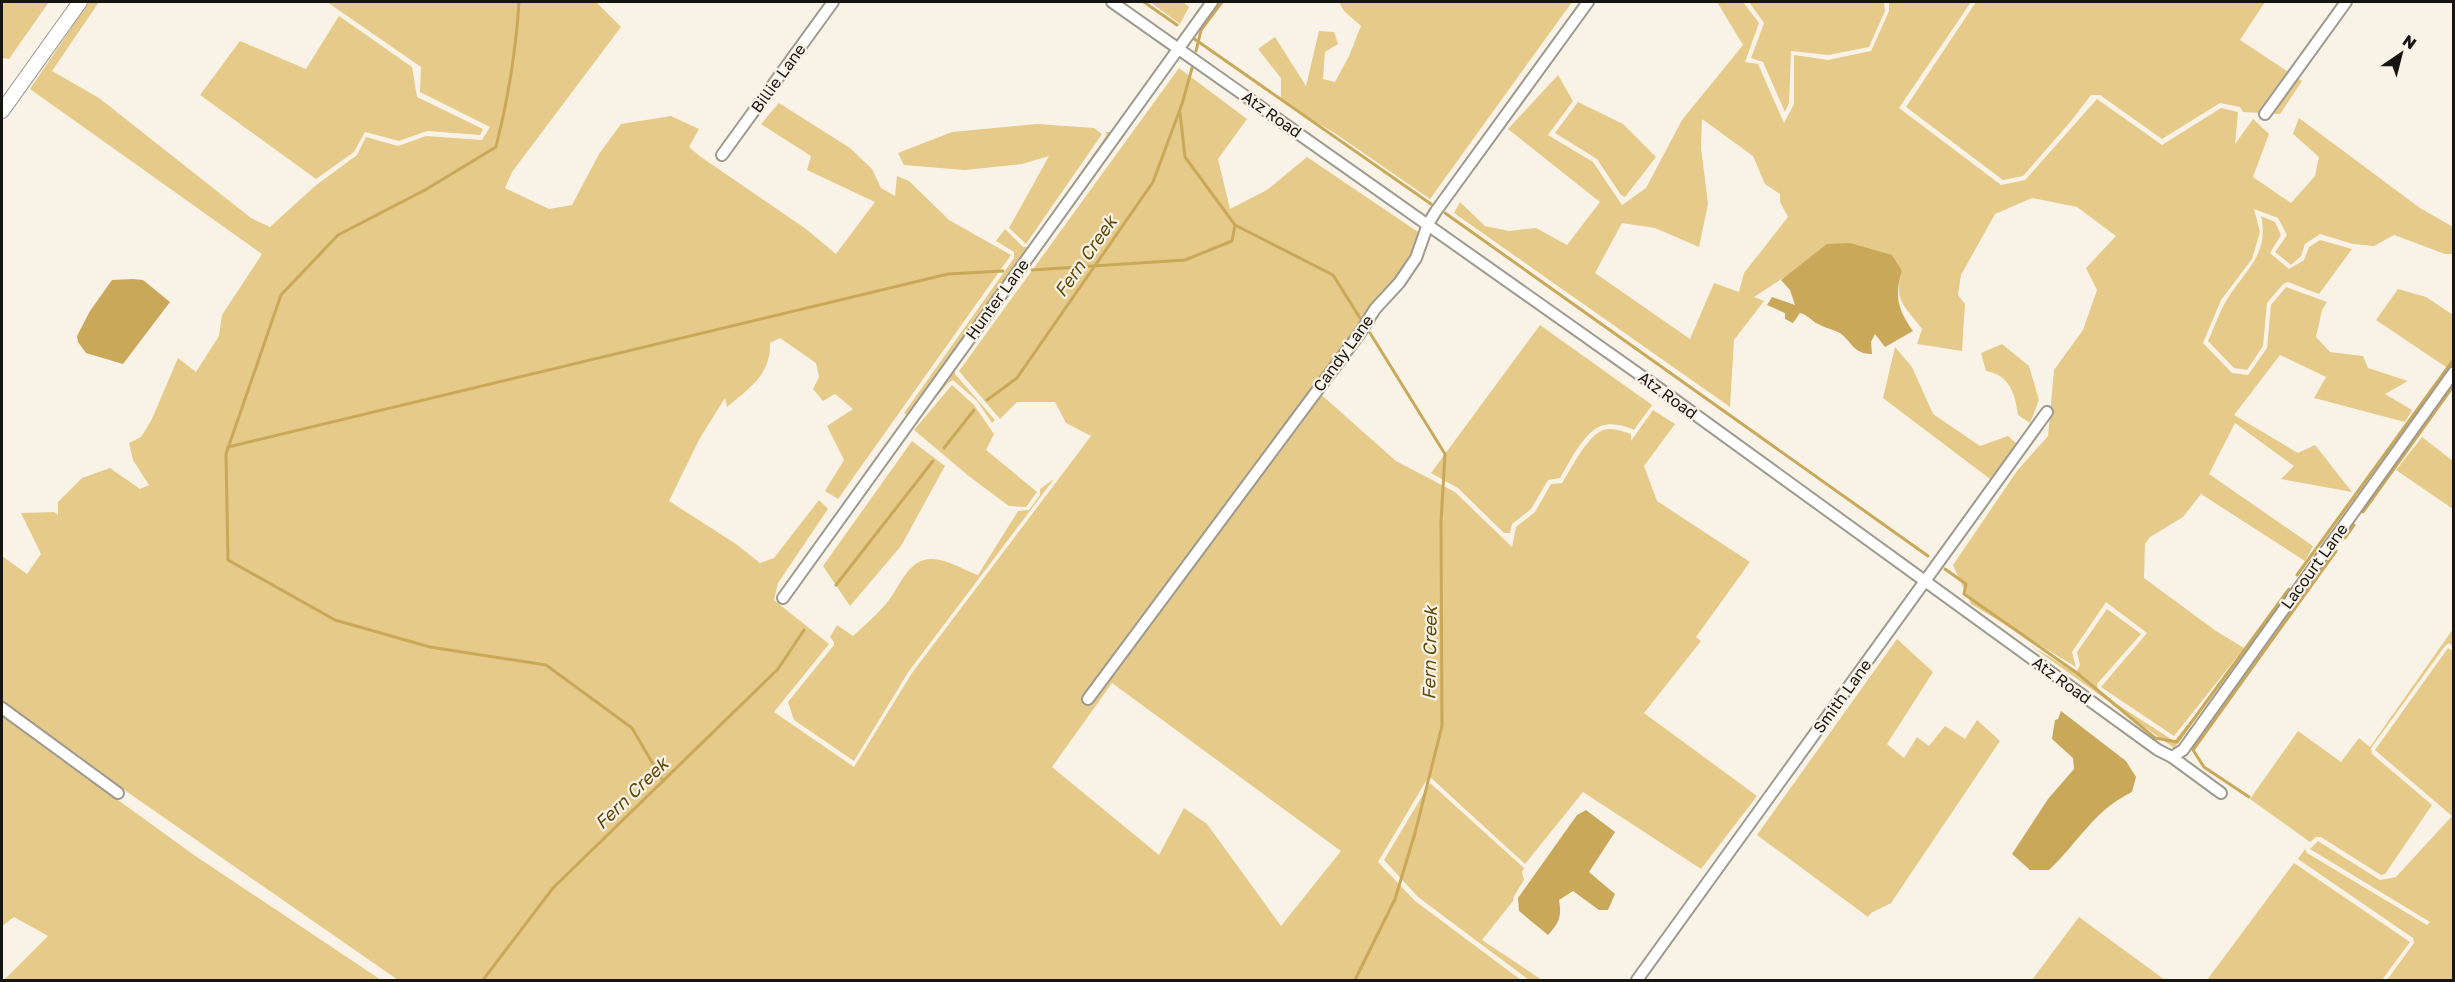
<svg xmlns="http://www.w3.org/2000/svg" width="2455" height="982" font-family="'Golos Text',sans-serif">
<rect width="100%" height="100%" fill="#f9f3e7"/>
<g fill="#e6ca89" fill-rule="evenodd">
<path d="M2,2h47l-40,57 -7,-1z"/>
<path d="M89,2h10l-47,69 47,27 152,120 19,9 45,-41 42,-31 9,-18 32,9 28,-10 56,4 8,-13 -70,-35 1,-25 -94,-65h269l25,25 -109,145 -7,16 44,21 23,-4 27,-51 22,-30 50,-8 28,13 -10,18 12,10 105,72 30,25 39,-52 -68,-32 4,-14 -50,-32 18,-21 71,45 22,21 9,19 14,8 2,-20 12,5 40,39 62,35 -173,244 -13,-8 19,-31 -17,-34 26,-17 -18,-15 -12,7 -10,-12 6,-12 -3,-14 -36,-25 -10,5c1,32 -21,45 -43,64l-2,-9 -25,40 -31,63 67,43 24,19 14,-5 45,-58 9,9 -50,74 -4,17 55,44 -55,68 80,55 58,-94 179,-237 -25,-13 -11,-21h-38l-17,17 -41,-48 220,-303 68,51 -29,40 12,50 37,-19 40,-33 117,79 -8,22 -99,133 79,70 59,31 57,55 4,-20 19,-15 16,-28 11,-1c9,-14 25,-47 41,-53 9,-3 19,1 28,4v7l22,-31 22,14 -31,42 13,35 93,61 -54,75 5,4 -57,72 113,83 -56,73 -118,-77 -58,72 -96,-88 -51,86 37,39 106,79h-1123l-396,-275v-149l25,18 14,-20 -20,-41 33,-1 4,3v-13l24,-24 28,-10 30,21 9,-4 -16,-25 -4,-17 12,-6 10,-16 27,-63 18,14 23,-36 3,-21 40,-61 -232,-165zM1112,683l229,168 -60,75 -74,-102 -23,-16 -25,47 -107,-88z"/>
<path d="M1150,2h33l6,5 -9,17z"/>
<path d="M1339,2h233l-142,197 -94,-65 -55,-33v-23l-23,-29 17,-12 31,49 13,-55 15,1 4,12 -13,8 -2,27 12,3 14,-26 12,-30 -17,-15z"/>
<path d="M1717,2h26l16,21 -14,39 13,2 26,59 10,-19v-49l34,5 43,-9 18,-40v-9h82l-72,106 102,77 24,-5 72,-81 65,46 59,-37 17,4 -3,32 18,-25 16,15 -16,43 38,26 24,-27 4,-19 -26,-23 6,-16 121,90 33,19 1,27h-9l-51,-19 -20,11 -21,-2 -33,-10 -15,10 -4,12 -10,9 -16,-13 12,-17 -9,-17 -24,-9 6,23 -8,27 -31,41 -18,43 29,30 16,2 19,-27 4,-43 15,-18 41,15 -5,8 -6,27 14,15 33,4 5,12 40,13 -23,13 27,16 -7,12 -91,-24 12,-21 -46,-22 -46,60 64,38 17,-8 37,47 -71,-13 13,-13 -59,-43 -26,51 104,72 -8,15 -104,-67 -18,23 -33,20 -5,7 -1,34 72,53 28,17 -70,88 -73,-49 46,-54 -41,-31 -34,50 4,15 -105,-63 -18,-39 64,-94 31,-35 6,-66 29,-40 14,-40 -11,-22 30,-32 -39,-29 -45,-9 -37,16 -34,61 -3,20 7,9 -3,47 -45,-7 5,-15c-17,-23 -29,-28 -20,-58l-107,-1 -41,27 10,4 -30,39 -4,67 -276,-194 6,-11 25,24 24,5 27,-3 31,17 33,-43 -92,-73 50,-54 15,26 -25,34 45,27 29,43 24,-17 36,-68 61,-75zM1702,119l51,37 12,28 15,10v8l8,15 -44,56 -5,19 -25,-9 -24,56 -95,-66 27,-50 33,5 44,19 9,-43 -7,-57z"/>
<path d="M1749,2h135l1,9 -16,36 -41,8 -37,-4 -2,52 -4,9 -22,-50 -12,-4 13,-35z"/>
<path d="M1976,2h289l-25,38 62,41 -22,33 -37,-2 -3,-5 -20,-4 -58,36 -62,-44h-9l-20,26 -48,55 -20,4 -97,-73z"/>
<path d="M339,16l73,51 5,30 66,32 -3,6 -53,-4 -28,10 -34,-9 -11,20 -38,27 -116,-84 40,-54 66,28z"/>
<path d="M1578,102l45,22 33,33 -31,40 -4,-2 -24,-36 -42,-26z"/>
<path d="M1037,124l57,4 8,6 -76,110 -17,-16 40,-72 -27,8 -57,6 -61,-5 -6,-12 54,-21z"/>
<path d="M1106,132h21l-172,238v4l40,46 -3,3 -15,-22 -24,-21 -4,2 -33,39 -12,-8 110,-155v-6l-18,-11 9,-12 18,18h6l77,-111z"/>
<path d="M2261,216l14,6 6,13 -11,18 19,16 15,-9 5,-13 11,-7 32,9 -33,45 -31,-12 -5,2 -16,19 -4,43 -16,24 -13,-2 -26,-27c6,-12 10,-26 17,-38 17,-31 45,-46 36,-87z"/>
<path d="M2398,289l28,8 27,18v48l-4,6 -73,-49z"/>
<path d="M1540,325l112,80 -18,25c-10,-4 -22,-8 -33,-4 -17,6 -32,37 -41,52l-12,2 -17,29 -19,15 -2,9h-6l-46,-45 -27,-15z"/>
<path d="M2002,344l27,22 10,34 -9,23 -12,-8c-3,-21 -8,-40 -32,-44l-5,-18z"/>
<path d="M1895,347l17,20 21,47 47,32 28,-10 10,9 -28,34 -107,-81z"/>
<path d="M952,385l22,20 20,29 -8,16 51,42 -11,15 -17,-1 -39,-29 -56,-47z"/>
<path d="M2422,437l31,24v48l-57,-39z"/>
<path d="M912,441l33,25 -44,80 -51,60 -27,-40z"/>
<path d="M1054,479l-145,192 -55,90 -60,-41 -6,-18 46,-57v-3l-4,-5 7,-12 16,11c12,-11 26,-23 36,-36 11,-14 19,-40 41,-41 15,-1 34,11 48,16l40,-64 11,-1 11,-15v-6z"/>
<path d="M2107,609l34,25 -44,50 1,8 76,49 35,-42 -35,49 -143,-102 42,25h4l3,-6 -3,-13z"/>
<path d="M2453,629v17l-4,-3 -4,3 -74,102 1,6 60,51 -47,69 -4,1 -60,-38h-5l-6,5 -60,-43 48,-68 43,31 18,-24 11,9z"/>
<path d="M1897,639l36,33 -46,72 17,14 13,-21 12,9 16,-20 20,13 12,-19 23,21 -109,162 -20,10 -3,4 -111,-82z"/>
<path d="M2448,648l6,4 -1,328h-66l27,-37 -1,-5 -115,-79 7,-10 2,4 120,72 3,-3 -120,-73 8,-8 62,39 16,-3 56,-61 -77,-66z"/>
<path d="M2,716l192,139 187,125h-377l44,-44 -34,-19 -12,9z"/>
<path d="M1430,783l94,85 -2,4 2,8 -10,16 -1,5 -31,39 60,40h-13l-111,-83 -34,-37z"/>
<path d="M2294,863l116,79 -28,38h-175z"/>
<path d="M2079,917l86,63h-133z"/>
</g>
<g fill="#c9a959">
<path d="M1850,243l42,12 10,16c-8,25 -4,39 11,60l-28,16 -10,-13 -4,8 1,12c-20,0 -20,-14 -34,-22 -7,-3 -15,-5 -22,-9 -6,-4 -9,-8 -16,-10l-7,10 -8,-4v-6l-18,-8 5,-8 23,8 -5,-15 -9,-10 46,-36z"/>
<path d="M133,279l10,1 27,22 -47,62 -37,-11 -8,-11 -1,-6 13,-25 22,-31z"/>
<path d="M2061,711l65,50 10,16 -4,15c-39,19 -53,50 -83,78h-19l-18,-16 36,-55 26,-30 -1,-11 -21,-19 3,-19 3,-1z"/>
<path d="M1586,810l29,22 -26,40 26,22 -7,16h-9l-26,-19 -14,9c3,17 0,23 -11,35l-29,-24 -1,-13 59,-83z"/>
</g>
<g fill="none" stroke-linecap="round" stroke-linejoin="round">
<g stroke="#c9a959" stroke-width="3">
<path d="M519,2c-3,49 -11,97 -23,145l-71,43 -87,45 -57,60 -55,159 2,106 107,60 95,27 116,18 86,63 31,53"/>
<path d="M1144,2l33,23"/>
<path d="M1193,38l238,166"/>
<path d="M1196,51l5,-21 21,-28"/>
<path d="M1180,113l5,44 50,68 98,50 27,43"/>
<path d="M1445,213l483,343"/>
<path d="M1032,270l153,-10 47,-19 3,-16"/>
<path d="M987,400l30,-22 136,-196 29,-78 10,-36"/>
<path d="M228,447l720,-173 55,-3"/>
<path d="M944,448l30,-38"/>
<path d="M2363,512l91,-127"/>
<path d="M2345,538l9,-13"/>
<path d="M1945,569l21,15 -2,10 113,79 78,65 22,4 112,-153"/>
<path d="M2297,575l157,-216"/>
<path d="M836,585l97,-124"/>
<path d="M2249,797l-45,-30 -11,-17 143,-199"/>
<path d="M483,980l70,-92 225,-219 26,-39"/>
<path d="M1355,980l40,-81 20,-66 27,-107 -1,-204 4,-68 -75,-121"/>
</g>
<g stroke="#9f9a8e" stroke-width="14">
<g id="street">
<path d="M1112,2l548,387 498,361 14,7 49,36"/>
<path d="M2265,114l81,-112"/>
<path d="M722,155l111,-153"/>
<path d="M783,598l429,-596"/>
<path d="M1088,699l272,-366 15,-24 24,-26 17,-25 12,-34 8,-13 152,-209"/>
<path d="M2,708l116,85"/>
<path d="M2172,757l11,-7 271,-378"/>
<path d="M1637,980l410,-568"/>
</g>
</g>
<g stroke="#9f9a8e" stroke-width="16">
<path id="secondary" d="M2,111l78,-109"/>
</g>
<use href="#street" stroke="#fff" stroke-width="10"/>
<use href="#secondary" stroke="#fff" stroke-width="14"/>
</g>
<g text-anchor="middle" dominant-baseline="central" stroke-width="4.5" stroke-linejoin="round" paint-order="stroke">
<g font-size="16" fill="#171511" stroke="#f9f3e7">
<text transform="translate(778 78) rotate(-54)">Billie Lane</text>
<text transform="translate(1272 114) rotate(35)">Atz Road</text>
<text transform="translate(997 299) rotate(-54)">Hunter Lane</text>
<text transform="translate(1343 353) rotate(-54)">Candy Lane</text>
<text transform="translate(1668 395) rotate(36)">Atz Road</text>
<text transform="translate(2314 566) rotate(-54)">Lacourt Lane</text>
<text transform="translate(2062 680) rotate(36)">Atz Road</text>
<text transform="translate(1842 696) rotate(-54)">Smith Lane</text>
</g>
<g font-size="18" font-style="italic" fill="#5f4908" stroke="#f9f3e7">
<text transform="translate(1085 256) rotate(-55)">Fern Creek</text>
<text transform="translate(1429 653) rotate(-89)">Fern Creek</text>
<text transform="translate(631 793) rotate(-44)">Fern Creek</text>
</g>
</g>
<rect width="2455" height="982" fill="none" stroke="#171511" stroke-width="6"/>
<g transform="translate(2401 54) rotate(35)" stroke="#f9f3e7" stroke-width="4.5" paint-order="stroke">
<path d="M0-4.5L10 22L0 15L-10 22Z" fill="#171511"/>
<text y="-9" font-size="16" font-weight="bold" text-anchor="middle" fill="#171511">N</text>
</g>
</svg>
